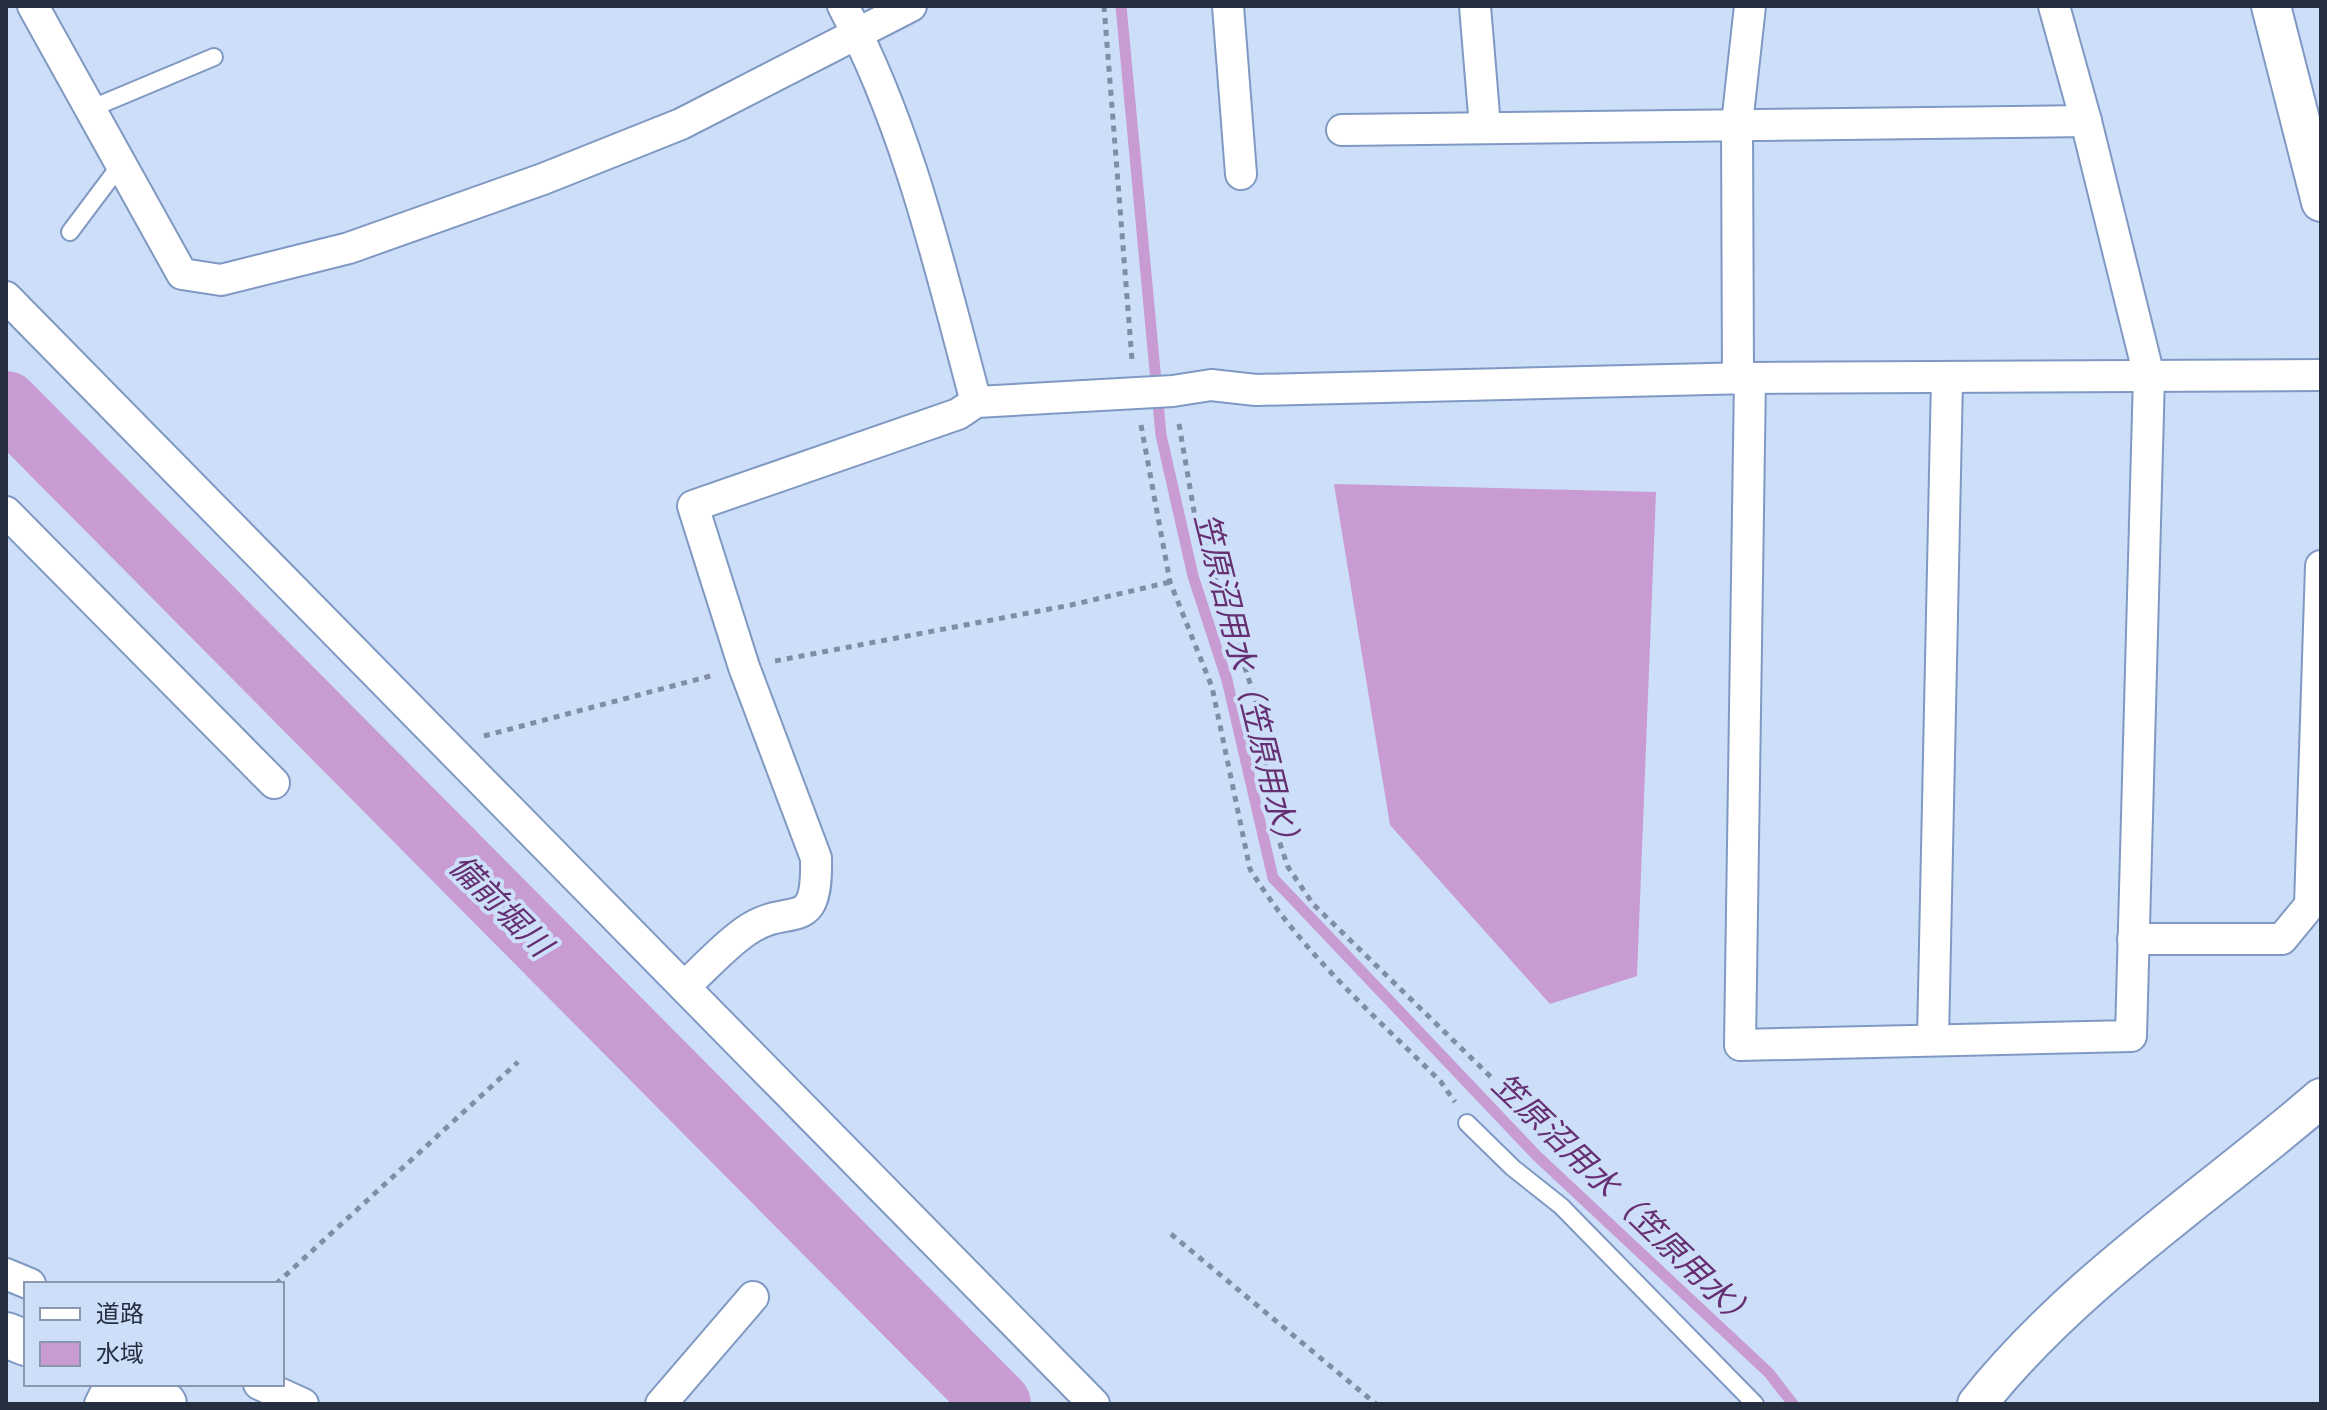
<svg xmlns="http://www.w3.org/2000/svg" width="2327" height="1410" font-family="Commissioner,'Noto Sans JP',sans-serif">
<rect width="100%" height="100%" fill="#cddef9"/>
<path fill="#c89bd3" d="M1334,484l322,8 -19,484 -87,28 -160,-179z"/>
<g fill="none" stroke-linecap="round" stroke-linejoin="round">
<path stroke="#c89bd3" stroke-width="11" d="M1121,6l40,429 32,141 34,104 46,198 264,278 232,217 24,31"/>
<path stroke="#c89bd3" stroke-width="66" d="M6,404l992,1000"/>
<g stroke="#7f99c3" stroke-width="20">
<g id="service">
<path d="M90,109l124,-52"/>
<path d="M70,232l51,-68"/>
<path d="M1467,1123l46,45 48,38 194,198"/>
</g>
</g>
<g stroke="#7f99c3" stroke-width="34">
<g id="minor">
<path d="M33,6l149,268 39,6 128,-32 194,-69 138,-55 230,-118"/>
<path d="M843,6c66,124 97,262 133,396"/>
<path d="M1228,6l13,168"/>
<path d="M1475,6l10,121"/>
<path d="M1342,130l744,-9"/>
<path d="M6,297l1088,1107"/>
<path d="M1750,378l-10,667 391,-9 18,-660 -63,-255 -32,-115"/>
<path d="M1738,379l-1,-255 13,-118"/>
<path d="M6,512l268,271"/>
<path d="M2133,939h149l28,-34 11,-339"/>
<path d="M685,986c20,-18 39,-40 61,-55 44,-31 72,7 70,-73l-72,-191 -51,-161 265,-92 18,-12 197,-11 38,-6 45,5 494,-12 571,-3"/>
<path d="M1933,1039l14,-660"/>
<path d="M6,1274l24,10"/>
<path d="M259,1384l44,20"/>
<path d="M100,1404l10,-20"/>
<path d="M661,1404l92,-107"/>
</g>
</g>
<g stroke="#7f99c3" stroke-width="42">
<g id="tertiary">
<path d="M2271,6l50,196"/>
<path d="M1977,1404c96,-121 228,-206 344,-306"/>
</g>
</g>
<g stroke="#7f99c3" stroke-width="48">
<g id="motorway">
<path d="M6,1335l20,8"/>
<path d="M122,1384l42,20"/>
</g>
</g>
<g stroke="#808da4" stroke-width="5" stroke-dasharray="6 6" stroke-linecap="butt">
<path d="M1104,6l28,354"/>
<path d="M1179,424l16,93 60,181 20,131 13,38 25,37 181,176"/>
<path d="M1141,425l29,157 42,105 38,182c49,81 124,146 191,213l14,20"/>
<path d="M775,661l296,-56 99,-23"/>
<path d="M484,736l230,-61"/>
<path d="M1171,1234l205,170"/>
<path d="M276,1284l242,-222"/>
</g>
<use href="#service" stroke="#fff" stroke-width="16"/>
<use href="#minor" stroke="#fff" stroke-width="30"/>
<use href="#tertiary" stroke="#fff" stroke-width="38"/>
<use href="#motorway" stroke="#fff" stroke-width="44"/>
</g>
<g text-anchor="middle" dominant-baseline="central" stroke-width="8" stroke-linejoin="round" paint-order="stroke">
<g font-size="32" font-style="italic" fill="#652f72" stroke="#cddef9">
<text transform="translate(1250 684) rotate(76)">笠原沼用水（笠原用水）</text>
<text transform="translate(502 904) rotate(45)">備前堀川</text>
<text transform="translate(1626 1200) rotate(44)">笠原沼用水（笠原用水）</text>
</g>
</g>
<rect width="2327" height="1410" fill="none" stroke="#252f40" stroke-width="16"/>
<rect x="24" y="1282" width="260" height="104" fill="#cddef9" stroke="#8a98af" stroke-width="2"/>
<rect x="40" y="1308" width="40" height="12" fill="#ffffff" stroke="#8a98af" stroke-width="2"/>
<text x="96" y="1322" font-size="24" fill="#252f40">道路</text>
<rect x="40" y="1342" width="40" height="24" fill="#c89bd3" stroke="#8a98af" stroke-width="2"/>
<text x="96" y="1362" font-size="24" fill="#252f40">水域</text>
</svg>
